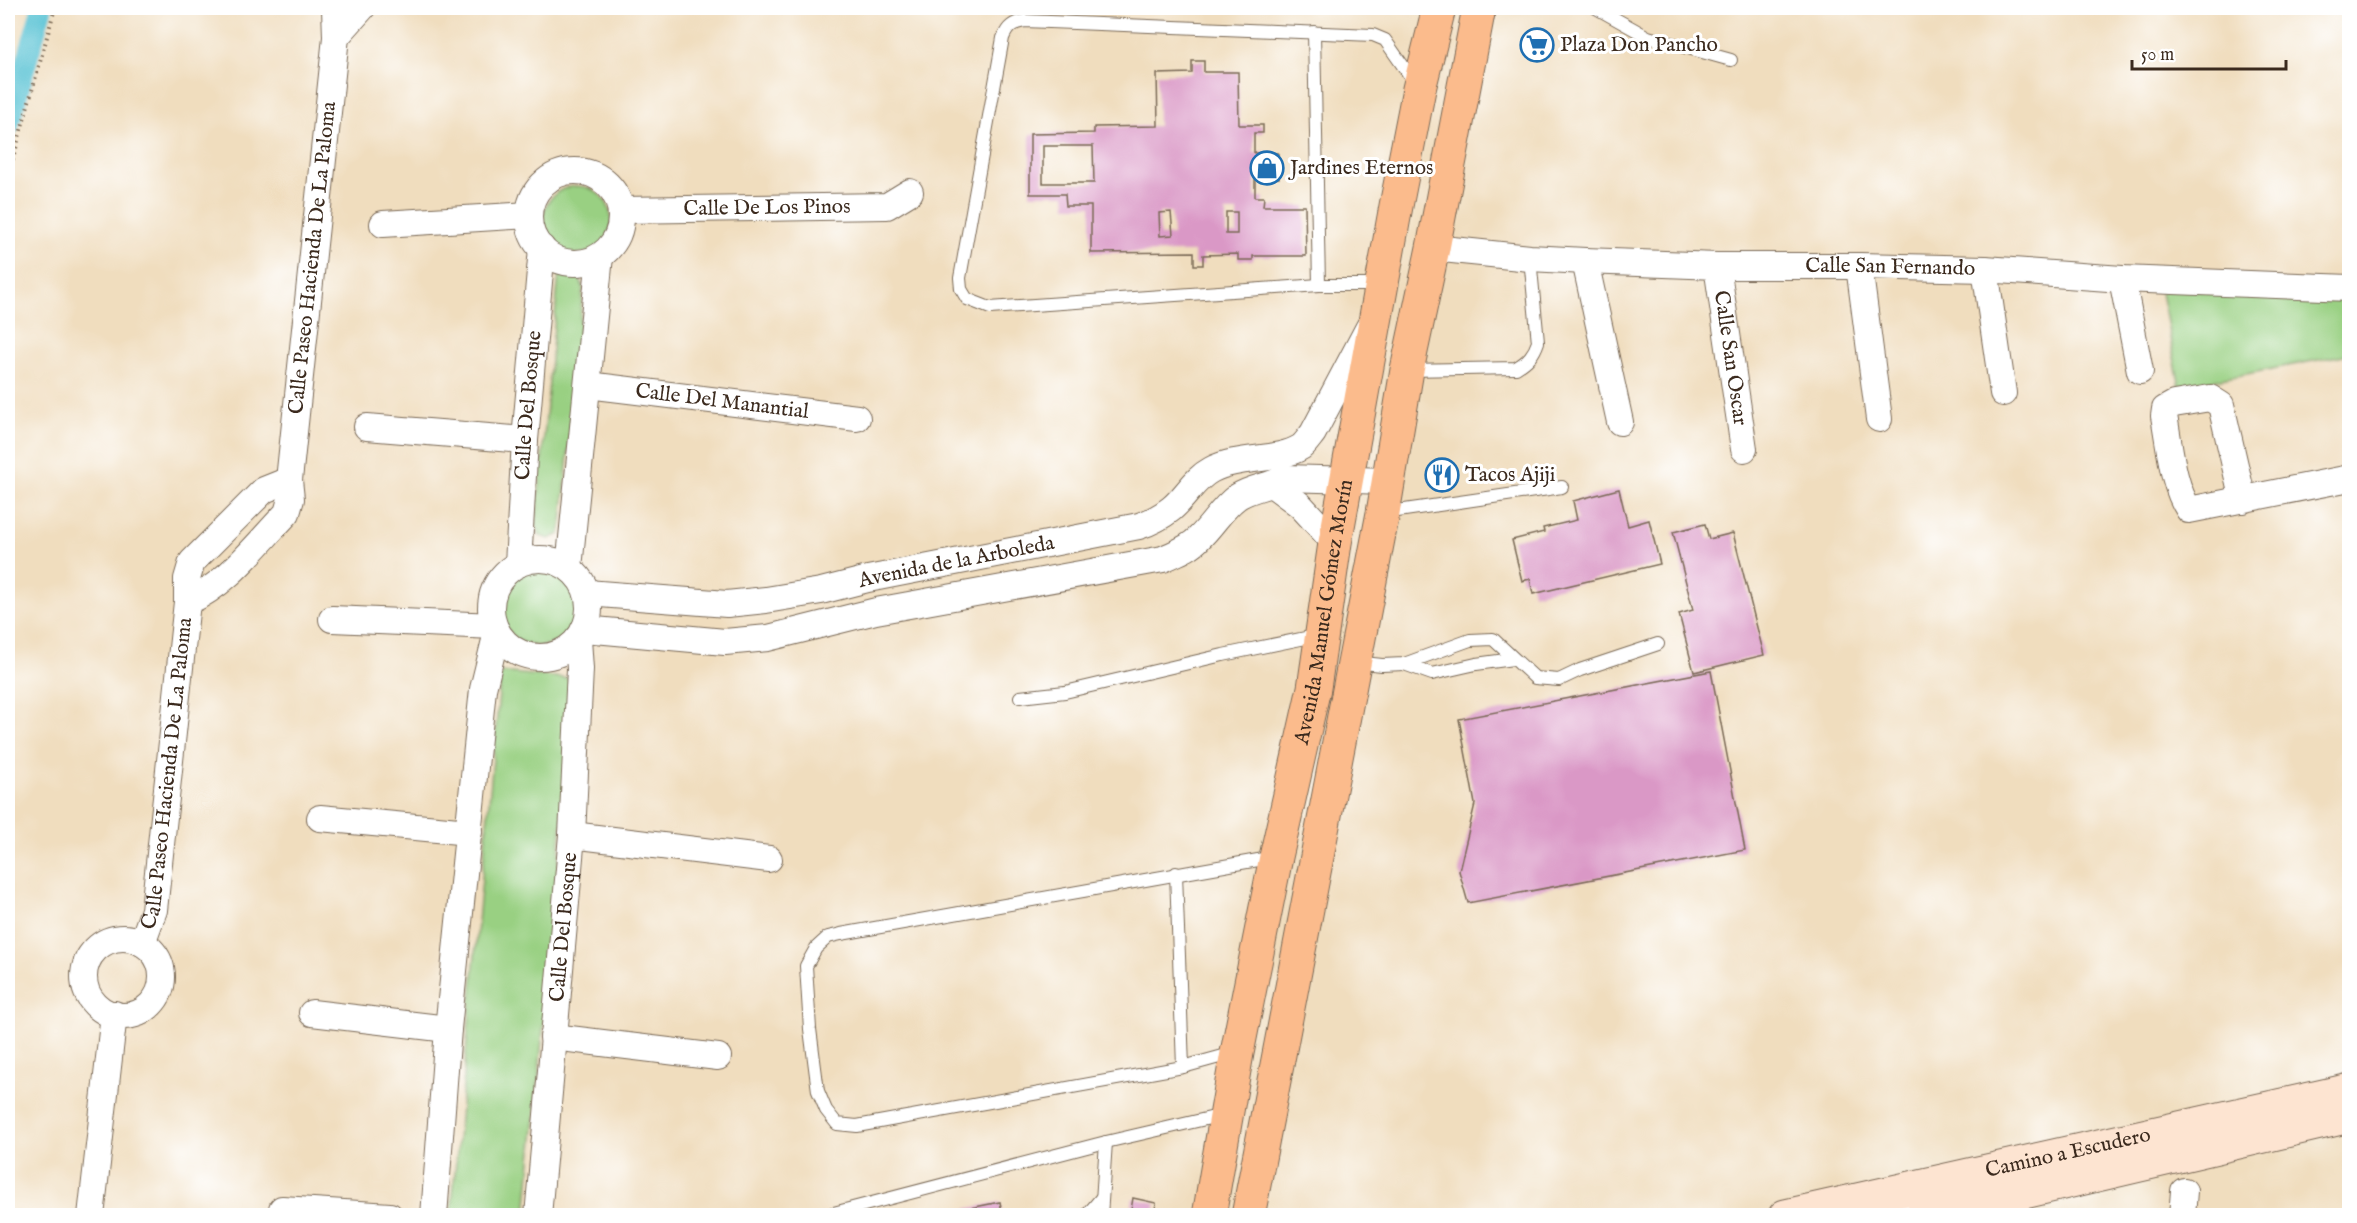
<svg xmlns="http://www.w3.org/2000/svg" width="2357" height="1223" font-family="'IM FELL English',serif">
<rect width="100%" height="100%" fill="#fff"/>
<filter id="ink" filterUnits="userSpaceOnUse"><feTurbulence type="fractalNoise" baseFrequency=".0167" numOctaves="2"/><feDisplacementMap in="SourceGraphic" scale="12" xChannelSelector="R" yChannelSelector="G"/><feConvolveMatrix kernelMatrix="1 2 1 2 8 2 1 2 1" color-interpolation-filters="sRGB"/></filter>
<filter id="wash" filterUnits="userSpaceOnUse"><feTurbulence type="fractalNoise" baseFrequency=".008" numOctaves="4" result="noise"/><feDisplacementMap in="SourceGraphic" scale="24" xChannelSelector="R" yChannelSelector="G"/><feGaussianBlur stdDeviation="1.35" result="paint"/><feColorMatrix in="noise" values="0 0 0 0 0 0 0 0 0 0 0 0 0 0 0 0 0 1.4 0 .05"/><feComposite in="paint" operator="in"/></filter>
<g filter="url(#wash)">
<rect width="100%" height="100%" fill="#f0ddbe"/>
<g fill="#99d082" stroke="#6a7d50" stroke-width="1.5">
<circle cx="577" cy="220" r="34"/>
<path d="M567,268l11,7 5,12 -21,235 -2,12 -11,5 -9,-3 -4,-12 23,-251 2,-4z"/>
<path d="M2160,288l189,6v60l-169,33z"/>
<circle cx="539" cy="608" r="38"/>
<path d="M501,672l74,7 -49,536 -75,1z"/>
</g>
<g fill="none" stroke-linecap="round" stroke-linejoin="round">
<path stroke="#59c2d4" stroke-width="21" d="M8,127l34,-119"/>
</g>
<g id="blocks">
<g fill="#da98c6" fill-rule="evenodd">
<path d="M1192,61h12v11h34l1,53h24v8h-9v20h24l1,25 -24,1v18h9l-1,9h42l1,50h-53v4h-15v-6l-35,1v10h-9v-13l-103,1v-47h-25l-1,-12h-35v-60l64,-1v-6l64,-1 -1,-52 35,-1zM1043,146h50l1,37h-51zM1171,212l2,23 -13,1 -1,-23zM1226,212h11v22h-11z"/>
<path d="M1619,489l9,37 21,-6 11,44 -127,30 -3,-15 -8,2 -10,-41 32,-8 -1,-4 34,-8 -4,-19z"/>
<path d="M1705,524l4,15 24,-6 31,122 -70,17 -15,-58 14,-4 -20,-78z"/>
<path d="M1711,671l34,179 -277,53 -9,-32 16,-67 -16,-85z"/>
<path d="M1133,1198l23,5 -2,13h-24z"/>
<path d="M1000,1202l3,14h-63v-2z"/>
</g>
</g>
</g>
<g filter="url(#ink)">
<use href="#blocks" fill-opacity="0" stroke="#7a6956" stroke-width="1.5"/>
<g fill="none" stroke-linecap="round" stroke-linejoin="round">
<g stroke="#7a6956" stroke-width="14">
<g id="lane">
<path d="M1596,8l52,29 83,23"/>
<path d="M1314,32l5,253"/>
<path d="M1379,285h-60l-329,23 -23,-9 -6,-10 -1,-11 43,-240c5,-12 10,-15 22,-17l348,14 12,5 30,43"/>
<path d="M1408,370l108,-2c12,-7 18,-14 22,-26l-8,-84"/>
<path d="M1384,513l178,-26"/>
<path d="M1355,662l27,3 22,-1 66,-24 23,-1 42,39 24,2 21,-10 78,-26"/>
<path d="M1404,664l28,10 44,-10 37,-5"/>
<path d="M1020,697l45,-5 158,-37 97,-20"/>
<path d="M1176,873l7,194"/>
<path d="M1234,1053l-51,14 -326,59 -20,-2 -11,-14 -8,-19 -8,-62 -4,-63 10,-18 12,-11 13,-3 434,-77"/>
<path d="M822,1216l284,-74 117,-27"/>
<path d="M1086,1216l16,-19"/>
<path d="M1101,1216l5,-74"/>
</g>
</g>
<g stroke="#7a6956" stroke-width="28">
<g id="street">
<path d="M336,37l26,-29"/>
<circle cx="575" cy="217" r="46"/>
<path id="s1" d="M621,210l266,-4 23,-14"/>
<path d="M383,224l146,-9"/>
<path id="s2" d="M1433,248l97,10 55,3 132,5h142l126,3 137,10 228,9"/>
<path d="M1585,261l35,161"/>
<path id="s3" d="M1717,266l27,183"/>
<path d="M1859,266l20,153"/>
<path d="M1985,269l18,124"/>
<path d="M2122,279l18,92"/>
<path id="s4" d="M588,385l269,33"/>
<path d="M367,427l158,13"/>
<path d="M1273,485l27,20 35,38"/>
<path d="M2243,500l-22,-95 -11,-7 -36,6 -9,5 -1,7c6,31 8,68 25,94l161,-32"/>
<circle cx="540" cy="608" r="49"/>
<path id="s5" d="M518,564l7,-124 17,-192"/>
<path d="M569,568l31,-312"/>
<path id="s6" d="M587,593l140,11 39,-4 55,-9 47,-12 271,-53c12,-4 22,-9 32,-17 15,-12 23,-30 40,-39 28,-15 66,-8 90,-23 4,-3 8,-9 12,-14l56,-106"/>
<path id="s7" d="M187,602c41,-18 69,-57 100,-89l4,-14 -2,-19 47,-443 -1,-29"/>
<path d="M332,619l162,7"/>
<path d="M584,629l141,13 43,-4 108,-27 287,-52c12,-6 26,-10 36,-21 14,-13 22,-29 38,-41 15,-10 32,-10 48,-19l103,3"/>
<path d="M320,818l149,14"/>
<path d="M572,835l197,24"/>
<circle cx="123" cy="977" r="39"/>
<path id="s8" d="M142,943l12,-33 33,-308v-23l5,-17 72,-72 25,-10"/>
<path d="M312,1013l136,16"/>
<path d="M553,1037l165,20"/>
<path d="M1898,1191l2,25"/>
<path d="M282,1209l108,7"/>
<path d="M91,1216l23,-202"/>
<path d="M434,1216l14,-187 35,-340 14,-57"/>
<path id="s9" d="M538,1216l34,-381 8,-166 -2,-30"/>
<path d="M2182,1216l2,-25"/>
</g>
</g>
<g stroke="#7a6956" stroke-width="35">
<g id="secondary">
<path id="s10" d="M1785,1216l565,-126"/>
<path d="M1921,1216l429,-100"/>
</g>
</g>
<g stroke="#7a6956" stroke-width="35">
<g id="primary">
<path id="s11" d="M1209,1216l28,-163 39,-196 38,-169 21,-145 61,-337 23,-117 20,-81"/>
<path d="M1248,1216l135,-703 24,-143 26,-122 46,-240"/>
</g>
</g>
<path stroke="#7a6956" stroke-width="4" stroke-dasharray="1.5 4.5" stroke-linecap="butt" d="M8,177l47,-169"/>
<use href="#lane" stroke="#fff" stroke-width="12"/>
<use href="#street" stroke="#fff" stroke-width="26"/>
<use href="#secondary" stroke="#fde4d1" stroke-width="33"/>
<use href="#primary" stroke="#fbbb8c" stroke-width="33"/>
</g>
</g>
<defs>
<g id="supermarket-ring" transform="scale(1.725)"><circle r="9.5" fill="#fff" stroke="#1f6fb2" stroke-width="1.5"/><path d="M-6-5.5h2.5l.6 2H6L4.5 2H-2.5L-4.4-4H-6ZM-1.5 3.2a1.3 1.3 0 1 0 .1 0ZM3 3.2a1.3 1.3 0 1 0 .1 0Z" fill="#1f6fb2"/></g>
<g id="shop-ring" transform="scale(1.725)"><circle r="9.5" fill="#fff" stroke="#1f6fb2" stroke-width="1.5"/><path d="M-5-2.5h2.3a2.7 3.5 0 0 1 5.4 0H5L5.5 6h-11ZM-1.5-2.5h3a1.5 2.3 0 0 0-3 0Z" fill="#1f6fb2"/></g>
<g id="restaurant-ring" transform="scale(1.725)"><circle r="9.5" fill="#fff" stroke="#1f6fb2" stroke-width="1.5"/><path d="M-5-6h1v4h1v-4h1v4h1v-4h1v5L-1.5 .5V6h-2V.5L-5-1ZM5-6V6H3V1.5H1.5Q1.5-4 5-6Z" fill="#1f6fb2"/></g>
</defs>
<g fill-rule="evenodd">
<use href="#supermarket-ring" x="1537" y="45"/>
<use href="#shop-ring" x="1267" y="168"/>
<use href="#restaurant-ring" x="1442" y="475"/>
</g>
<g text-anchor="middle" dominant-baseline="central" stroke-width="6" stroke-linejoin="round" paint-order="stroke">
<g font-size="21" fill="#3b2a1e" stroke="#fff" text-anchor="start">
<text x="1560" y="45">Plaza Don Pancho</text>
<text x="1290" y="168">Jardines Eternos</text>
<text x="1465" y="475">Tacos Ajiji</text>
</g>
<g font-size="21" fill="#3b2a1e" stroke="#fff">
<text stroke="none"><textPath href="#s1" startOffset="146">Calle De Los Pinos</textPath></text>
<text stroke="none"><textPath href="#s7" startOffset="392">Calle Paseo Hacienda De La Paloma</textPath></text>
<text stroke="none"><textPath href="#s2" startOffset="458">Calle San Fernando</textPath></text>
<text stroke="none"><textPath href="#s3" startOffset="93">Calle San Oscar</textPath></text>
<text stroke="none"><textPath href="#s4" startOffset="135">Calle Del Manantial</textPath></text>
<text stroke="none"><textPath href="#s5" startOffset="159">Calle Del Bosque</textPath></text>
<text stroke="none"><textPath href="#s6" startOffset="374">Avenida de la Arboleda</textPath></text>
<text stroke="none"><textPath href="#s11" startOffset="615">Avenida Manuel Gómez Morín</textPath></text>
<text stroke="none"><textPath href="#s8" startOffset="172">Calle Paseo Hacienda De La Paloma</textPath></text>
<text stroke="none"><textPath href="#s9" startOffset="290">Calle Del Bosque</textPath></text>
<text stroke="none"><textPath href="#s10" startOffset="290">Camino a Escudero</textPath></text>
</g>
</g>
<rect width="2357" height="1223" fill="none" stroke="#fff" stroke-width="30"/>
<path d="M2132 60v9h154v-9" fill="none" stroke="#3b2a1e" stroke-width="3"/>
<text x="2141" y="60" font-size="18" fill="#3b2a1e" stroke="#ffffff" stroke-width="4.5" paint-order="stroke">50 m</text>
</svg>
